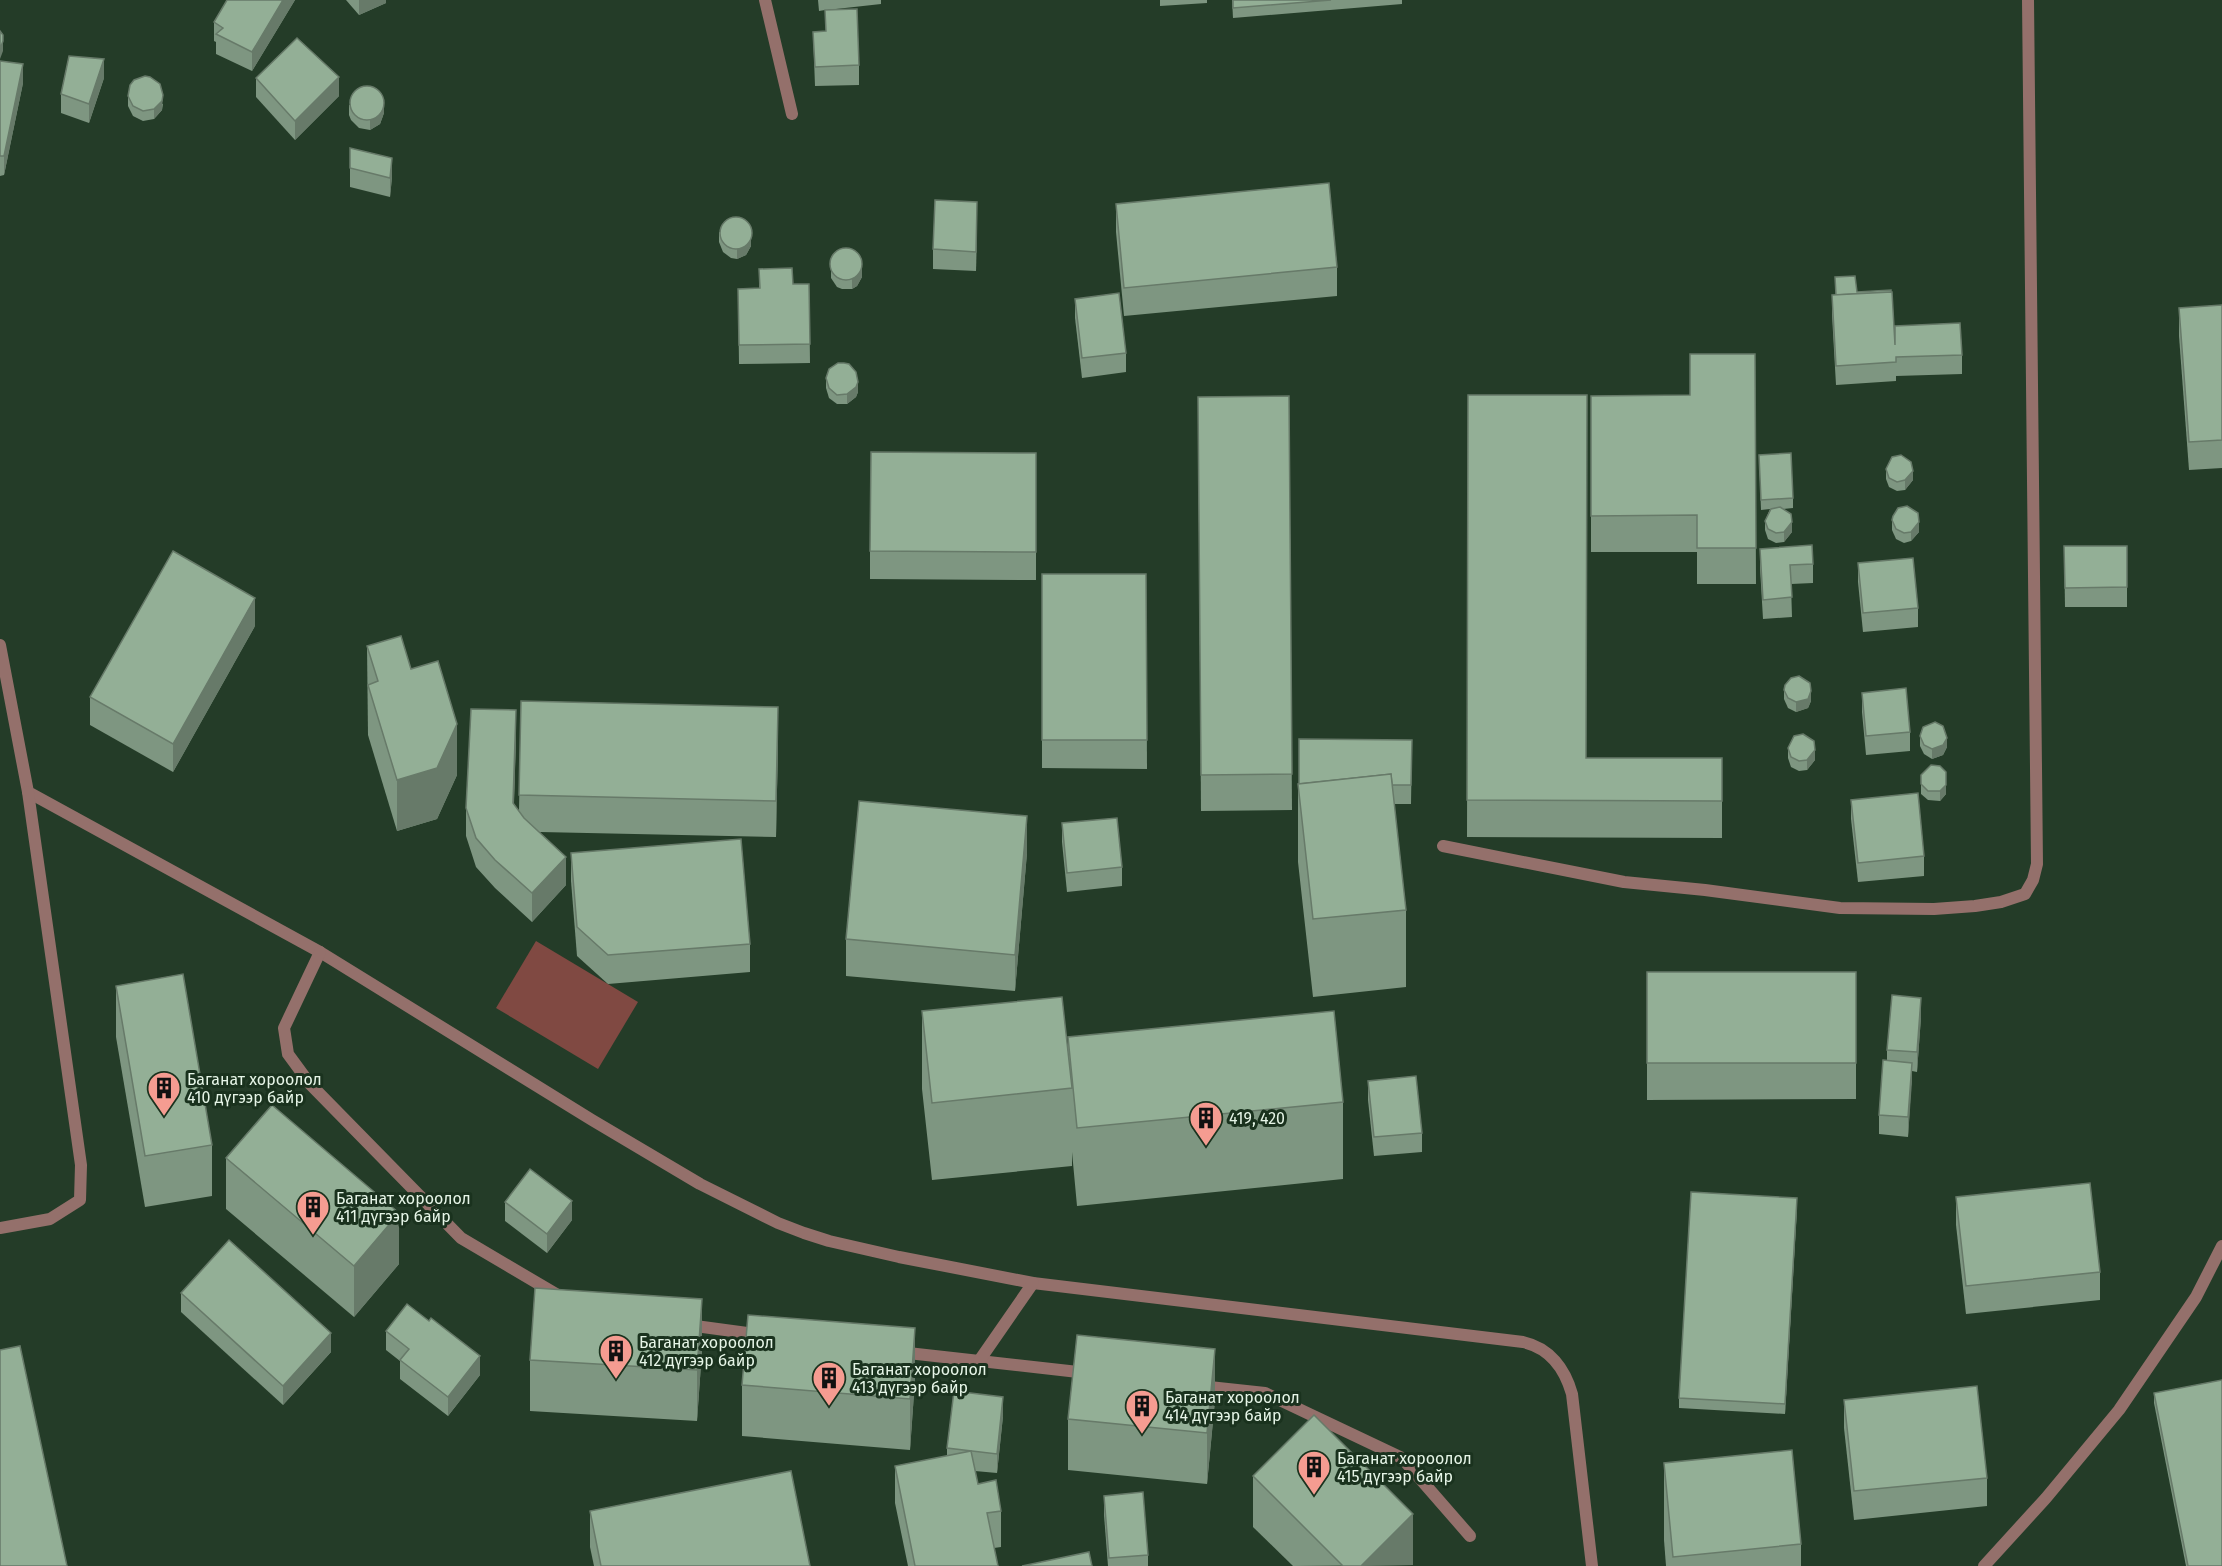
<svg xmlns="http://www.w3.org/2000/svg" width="2222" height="1566" font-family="'Fira Sans',sans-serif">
<rect width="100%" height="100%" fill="#243c28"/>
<path fill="#804942" d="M536,941l102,61 -40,67 -102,-61z"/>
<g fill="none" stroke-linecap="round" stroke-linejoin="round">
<g stroke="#94706b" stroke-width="12">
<path d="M765,0l27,114"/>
<path d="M0,645l28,147 292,160 272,168 108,64 78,39 26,10 25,8 70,16 134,26 490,59c27,6 42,27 49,52l20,172"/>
<path d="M1443,846l181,36 81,8 135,18 94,1 41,-3 26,-4 24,-8 8,-14 4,-16 -9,-864"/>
<path d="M320,952l-36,76 4,26 22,30 151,154 100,59"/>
<path d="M0,1228l50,-9 30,-19 1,-35 -53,-373"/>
<path d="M688,1325l74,10"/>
<path d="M899,1352l188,21"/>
<path d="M979,1361l54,-78"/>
<path d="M1200,1386l65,7 137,65 68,78"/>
<path d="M1984,1566l62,-68 73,-88 77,-113 26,-51"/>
</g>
</g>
<g fill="#7e9681">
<path d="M227,0h68l-43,71 -36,-17v-12l-2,-1v-19z"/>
<path d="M346,0h40v3l-27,12z"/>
<path d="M818,0h63v4l-54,6 32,55v20l-44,1 -2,-54 13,-1 -1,-21 -6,1z"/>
<path d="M1160,0h47v3l-47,3z"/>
<path d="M1232,0h170v4l-169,14z"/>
<path d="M0,61l23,22 -19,92 -4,1z"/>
<path d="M104,78l-15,45 -28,-10v-19z"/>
<path d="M256,78l83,18 -44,44 -39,-43z"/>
<path d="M128,96l35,8 -1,6 -8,9 -11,2 -10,-5 -5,-10z"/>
<path d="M349,105l35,8 -4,11 -10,6 -11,-2 -8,-8 -2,-5z"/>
<path d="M350,168l42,9 -2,20 -40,-10z"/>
<path d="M1116,204l221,63v29l-213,20 -8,-84z"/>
<path d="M977,221l-1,50 -43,-2v-20z"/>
<path d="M719,232l32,14 -5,9 -9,4 -6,-1 -8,-6 -4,-10z"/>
<path d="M831,258l31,19 -5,9 -5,3h-10l-5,-2 -6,-9z"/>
<path d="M759,269l34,15h16l1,79 -71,1 -1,-75 21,-1z"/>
<path d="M1835,277l22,15 38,53 67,10v19l-66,2v5l-60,4 -4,-70v-20h4z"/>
<path d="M1075,299l51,54v19l-44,6 -7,-60z"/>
<path d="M2222,305v163l-33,2 -10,-134v-28z"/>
<path d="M1755,354l1,230h-59v-32h-106v-156l99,-1z"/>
<path d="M826,378l32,14 -2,5 -9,7h-10l-8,-6 -3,-10z"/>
<path d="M1468,395l118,363h136v80l-255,-1z"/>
<path d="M1289,396l3,414 -91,1 -3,-414z"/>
<path d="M1036,453v127l-166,-1v-28z"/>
<path d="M1759,455l34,43v10l-10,1 9,23 -8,10 -8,1 -8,-4 -3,-9v-9l5,-12 -9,1z"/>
<path d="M1886,469l27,11 -8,10 -8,1 -8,-4 -3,-8z"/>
<path d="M1892,520l27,12 -8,9 -7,2 -8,-4 -4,-9z"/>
<path d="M2064,546h63v61h-62z"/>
<path d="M1760,549l53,15v19l-22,1 1,33 -29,2 -3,-51z"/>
<path d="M1858,563l60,45v19l-55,5 -5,-50z"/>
<path d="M1042,574h104l1,195 -105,-1z"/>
<path d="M255,626l-82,146 -83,-47v-28z"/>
<path d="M367,646l44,23 46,106 -20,44 -40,12 -29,-96z"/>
<path d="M1784,690l27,11 -3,7 -12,4 -8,-4 -4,-9z"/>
<path d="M1862,693l48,39v19l-44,4 -4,-43z"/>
<path d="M521,701l257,42 -2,94 -236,-5 26,53 -34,37 -37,-34 -19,-21 -10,-31v-28l50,-70 -2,66 5,7z"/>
<path d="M1920,736l27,11 -4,8 -11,4 -8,-5 -4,-8z"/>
<path d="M1412,740l-1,64h-17l12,106v77l-93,10 -15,-135v-78z"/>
<path d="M1788,748l27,12 -8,10 -8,1 -8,-4 -3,-9z"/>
<path d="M1921,775l25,19 -6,7 -12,-1 -7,-6z"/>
<path d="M1851,800l73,56v20l-66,6 -7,-63z"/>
<path d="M1062,823l60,44v19l-55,6 -5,-50z"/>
<path d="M571,853l179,91v28l-142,12 -31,-28 -6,-75z"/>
<path d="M1027,853l-12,138 -169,-15v-37z"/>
<path d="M1647,972h209v127l-209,1z"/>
<path d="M116,986l96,159v51l-67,11 -29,-170z"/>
<path d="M922,1011l146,43v-17l275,65v77l-266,27 -5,-54v14l-140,14 -10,-91z"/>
<path d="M1921,1017l-4,55 -5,-1 -4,66 -29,-3v-19l8,-54v-11z"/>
<path d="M1368,1081l54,52v19l-48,4 -6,-56z"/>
<path d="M226,1158l173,106 -45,53 -128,-108z"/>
<path d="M1956,1197l144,75v28l-134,14 -10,-89z"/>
<path d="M505,1202l67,18 -25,33 -42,-32z"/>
<path d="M1797,1208l-12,206 -106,-6v-10z"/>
<path d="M181,1293l150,59 -48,53 -102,-93z"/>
<path d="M386,1331l94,44 -32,41 -48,-37v-18l-14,-11z"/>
<path d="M702,1350l-5,71 -167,-10v-51z"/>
<path d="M915,1379l-5,71 -168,-14v-51z"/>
<path d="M2154,1393l68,173h-36l-32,-163z"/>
<path d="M1215,1400l-8,84 -139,-14v-51z"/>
<path d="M1844,1400l143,78v28l-133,14 -10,-92z"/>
<path d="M1003,1416l-6,57 -22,-2 3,13 23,27v36l-7,1 4,18h-90l-13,-63v-37l52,-10v-8z"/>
<path d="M1664,1463l137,81v22h-135l-2,-26z"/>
<path d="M1253,1476l160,89 -120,1 -40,-39z"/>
<path d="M1104,1496l44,59v11h-40l-4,-51z"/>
<path d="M590,1511l220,55h-216l-4,-19z"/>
</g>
<g fill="#677a69">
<path d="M283,0h12l-43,71v-19z"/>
<path d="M359,0h27v3l-27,12z"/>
<path d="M3,41v10l-3,8v-10z"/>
<path d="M104,59v19l-15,45v-19z"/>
<path d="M23,64v19l-19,92v-19z"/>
<path d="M339,77v19l-44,44v-19z"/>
<path d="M163,95l-1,15 -8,9v-10z"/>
<path d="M384,104v9l-4,11 -10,6v-10z"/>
<path d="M392,158v19l-2,20v-19z"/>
<path d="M977,202v19l-1,50v-19z"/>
<path d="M751,236v10l-5,9 -9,4v-10z"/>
<path d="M862,267v10l-5,9 -5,3v-10z"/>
<path d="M858,382v10l-2,5 -9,7v-10z"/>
<path d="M1913,471v9l-8,10v-10z"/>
<path d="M1792,522v10l-8,10v-10z"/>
<path d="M1919,522v10l-8,9v-9z"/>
<path d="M255,598v28l-82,146v-28z"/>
<path d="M1811,691v10l-3,7 -12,4v-10z"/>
<path d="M778,707v36l-2,94v-36z"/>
<path d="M516,710v28l-3,93v-28z"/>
<path d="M457,724v51l-20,44 -40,12v-51z"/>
<path d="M1947,738v9l-4,8 -11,4v-10z"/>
<path d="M1815,750v10l-8,10v-10z"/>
<path d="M1946,785v9l-6,7v-10z"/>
<path d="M1027,816v37l-12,138v-36z"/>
<path d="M566,857v28l-34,37v-29z"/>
<path d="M1921,998v19l-4,55v-20z"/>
<path d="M1912,1063v19l-4,55v-20z"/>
<path d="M1797,1198v10l-12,206v-10z"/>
<path d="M572,1201v19l-25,33v-19z"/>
<path d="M399,1213v51l-45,53v-51z"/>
<path d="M702,1299v51l-5,71v-51z"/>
<path d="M915,1328v51l-5,71v-51z"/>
<path d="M331,1333v19l-48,53v-19z"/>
<path d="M1215,1349v51l-8,84v-51z"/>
<path d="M480,1356v19l-32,41v-19z"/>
<path d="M1003,1397v19l-6,57v-19z"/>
<path d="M1413,1514v51l-52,1z"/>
</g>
<g fill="#93af96" stroke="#677a69" stroke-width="1.5">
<path d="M227,0h56l-31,52 -36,-18 7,-6 -9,-6z"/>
<path d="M1233,0h98l-98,8z"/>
<path d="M857,9l2,56 -44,2 -2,-35 13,-1 -1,-21z"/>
<path d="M0,31l3,4v6l-3,8z"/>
<path d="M297,38l42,39 -44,44 -39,-43z"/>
<path d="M69,56l35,3 -15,45 -28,-10z"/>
<path d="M0,61l23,3 -19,92h-4z"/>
<path d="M145,76l5,1 10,7 3,11 -1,6 -8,8 -11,2 -10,-5 -5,-10 2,-11 4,-5z"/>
<circle cx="367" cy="103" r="17"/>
<path d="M350,148l42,10 -2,20 -40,-10z"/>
<path d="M1329,183l8,84 -213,21 -8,-84z"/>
<path d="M935,200l42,2 -1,50 -43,-3z"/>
<circle cx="736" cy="233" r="16"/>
<circle cx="846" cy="264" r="16"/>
<path d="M792,268l1,16h16l1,60 -71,1 -1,-56 22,-1 -1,-19z"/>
<path d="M1855,276l2,16 34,-2v2l-55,3 -1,-18z"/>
<path d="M1892,292l3,53v-19l65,-3 2,32 -66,2v5l-60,4 -4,-71z"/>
<path d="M1119,293l7,60 -44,5 -7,-59z"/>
<path d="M2222,305v135l-33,2 -10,-134z"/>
<path d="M1690,354h65l1,194h-59v-33l-106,1v-120l99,-1z"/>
<path d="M838,363h6l5,1 7,8 2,10 -2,5 -9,7 -10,1 -8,-7 -3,-10 3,-9z"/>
<path d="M1468,395h119l-1,363h136v43l-255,-1z"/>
<path d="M1289,396l3,378 -91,1 -3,-378z"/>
<path d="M871,452l165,1v99l-166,-1z"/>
<path d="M1791,453l2,45 -32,2 -2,-45z"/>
<path d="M1901,455l10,7 2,9 -8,9 -8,2 -8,-4 -3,-9 6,-12z"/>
<path d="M1907,506l11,7 1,9 -8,10 -7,1 -8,-4 -4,-9 1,-4 5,-8z"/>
<path d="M1780,507l11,7 1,8 -8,10 -8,1 -8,-4 -3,-8 6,-12z"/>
<path d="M1812,545l1,19 -23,1 2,32 -29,3 -3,-51z"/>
<path d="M2064,546h63v41l-62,1z"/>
<path d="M173,551l82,47 -82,146 -83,-47z"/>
<path d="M1913,558l5,50 -55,5 -5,-50z"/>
<path d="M1042,574h104l1,166h-105z"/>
<path d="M401,636l10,33 27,-8 19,63 -20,44 -40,12 -29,-95 10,-4 -11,-35z"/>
<path d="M1799,676l11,7 1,8 -3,8 -12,3 -8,-4 -4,-8 1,-5 6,-7z"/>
<path d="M1906,688l4,44 -44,4 -4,-43z"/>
<path d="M521,701l257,6 -2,94 -257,-6z"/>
<path d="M471,709l45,1 -3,93 11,15 42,39 -34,36 -37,-33 -19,-22 -10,-30z"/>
<path d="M1935,722l8,4 4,12 -4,7 -11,4 -8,-4 -4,-9 3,-9z"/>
<path d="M1803,734l11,7 1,9 -8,10 -8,1 -8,-4 -3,-9 6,-12z"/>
<path d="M1299,739l113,1 -1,45h-19l-1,-11 -92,10z"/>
<path d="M1931,765l9,1 6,6v13l-6,6h-12l-7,-7v-9z"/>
<path d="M1391,774l15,136 -93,9 -15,-135z"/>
<path d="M1918,793l6,63 -66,7 -7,-63z"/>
<path d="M859,801l168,15 -12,139 -169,-16z"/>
<path d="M1117,818l5,49 -55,6 -5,-50z"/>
<path d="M741,839l9,105 -142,11 -31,-28 -6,-74z"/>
<rect x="1647" y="972" width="209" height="91"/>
<path d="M183,974l29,171 -67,11 -29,-170z"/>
<path d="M1892,995l29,3 -4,54 -30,-2z"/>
<path d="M1062,997l10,91 -140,15 -10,-92z"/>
<path d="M1334,1011l9,91 -266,26 -9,-91z"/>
<path d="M1883,1060l29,3 -4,54 -29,-2z"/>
<path d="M1416,1076l6,57 -48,4 -6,-56z"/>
<path d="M272,1105l127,108 -45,53 -128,-108z"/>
<path d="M530,1169l42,32 -25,33 -42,-32z"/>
<path d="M2090,1183l10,89 -134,14 -10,-89z"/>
<path d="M1691,1192l106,6 -12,206 -106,-6z"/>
<path d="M229,1240l102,93 -48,53 -102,-93z"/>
<path d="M535,1288l167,11 -5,71 -167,-10z"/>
<path d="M407,1304l22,17 2,-3 49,38 -32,41 -48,-37 9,-11 -23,-18z"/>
<path d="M748,1315l167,13 -5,71 -168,-14z"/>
<path d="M1077,1335l138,14 -8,84 -139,-14z"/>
<path d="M20,1346l47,220h-67v-216z"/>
<path d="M2222,1380v186h-34l-34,-173z"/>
<path d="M1977,1386l10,92 -133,13 -10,-91z"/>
<path d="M954,1391l49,6 -6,57 -50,-6z"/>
<path d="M1314,1415l99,99 -52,52h-18l-90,-90z"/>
<path d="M1792,1450l9,94 -128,13 -9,-94z"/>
<path d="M971,1451l7,33 18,-4 5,31 -14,2 11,53h-83l-20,-100z"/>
<path d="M791,1471l19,95h-209l-11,-55z"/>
<path d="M1143,1492l5,63 -39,3 -5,-62z"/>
<path d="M1089,1552l3,14h-70z"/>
</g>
<defs>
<g id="building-pin" transform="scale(1.725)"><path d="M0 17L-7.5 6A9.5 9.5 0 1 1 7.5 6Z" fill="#f59c91" stroke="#1a321e"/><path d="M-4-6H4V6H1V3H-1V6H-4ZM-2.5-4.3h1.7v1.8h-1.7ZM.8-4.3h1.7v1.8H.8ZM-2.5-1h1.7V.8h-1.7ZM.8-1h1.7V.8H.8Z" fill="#111"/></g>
</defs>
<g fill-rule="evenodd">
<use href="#building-pin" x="164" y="1088"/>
<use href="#building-pin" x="1206" y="1118"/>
<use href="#building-pin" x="313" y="1207"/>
<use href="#building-pin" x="616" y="1351"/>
<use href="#building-pin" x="829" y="1378"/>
<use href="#building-pin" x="1142" y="1406"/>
<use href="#building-pin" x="1314" y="1467"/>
</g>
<g text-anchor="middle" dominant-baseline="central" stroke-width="6" stroke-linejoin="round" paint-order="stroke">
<g font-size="16" fill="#e6f5e7" stroke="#1a321e" text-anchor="start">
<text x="187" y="1079">Баганат хороолол<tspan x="187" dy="18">410 дүгээр байр</tspan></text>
<text x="1229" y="1118">419, 420</text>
<text x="336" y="1198">Баганат хороолол<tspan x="336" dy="18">411 дүгээр байр</tspan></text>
<text x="639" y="1342">Баганат хороолол<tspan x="639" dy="18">412 дүгээр байр</tspan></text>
<text x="852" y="1369">Баганат хороолол<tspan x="852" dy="18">413 дүгээр байр</tspan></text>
<text x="1165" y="1397">Баганат хороолол<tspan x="1165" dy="18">414 дүгээр байр</tspan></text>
<text x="1337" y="1458">Баганат хороолол<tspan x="1337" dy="18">415 дүгээр байр</tspan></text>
</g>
</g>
</svg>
